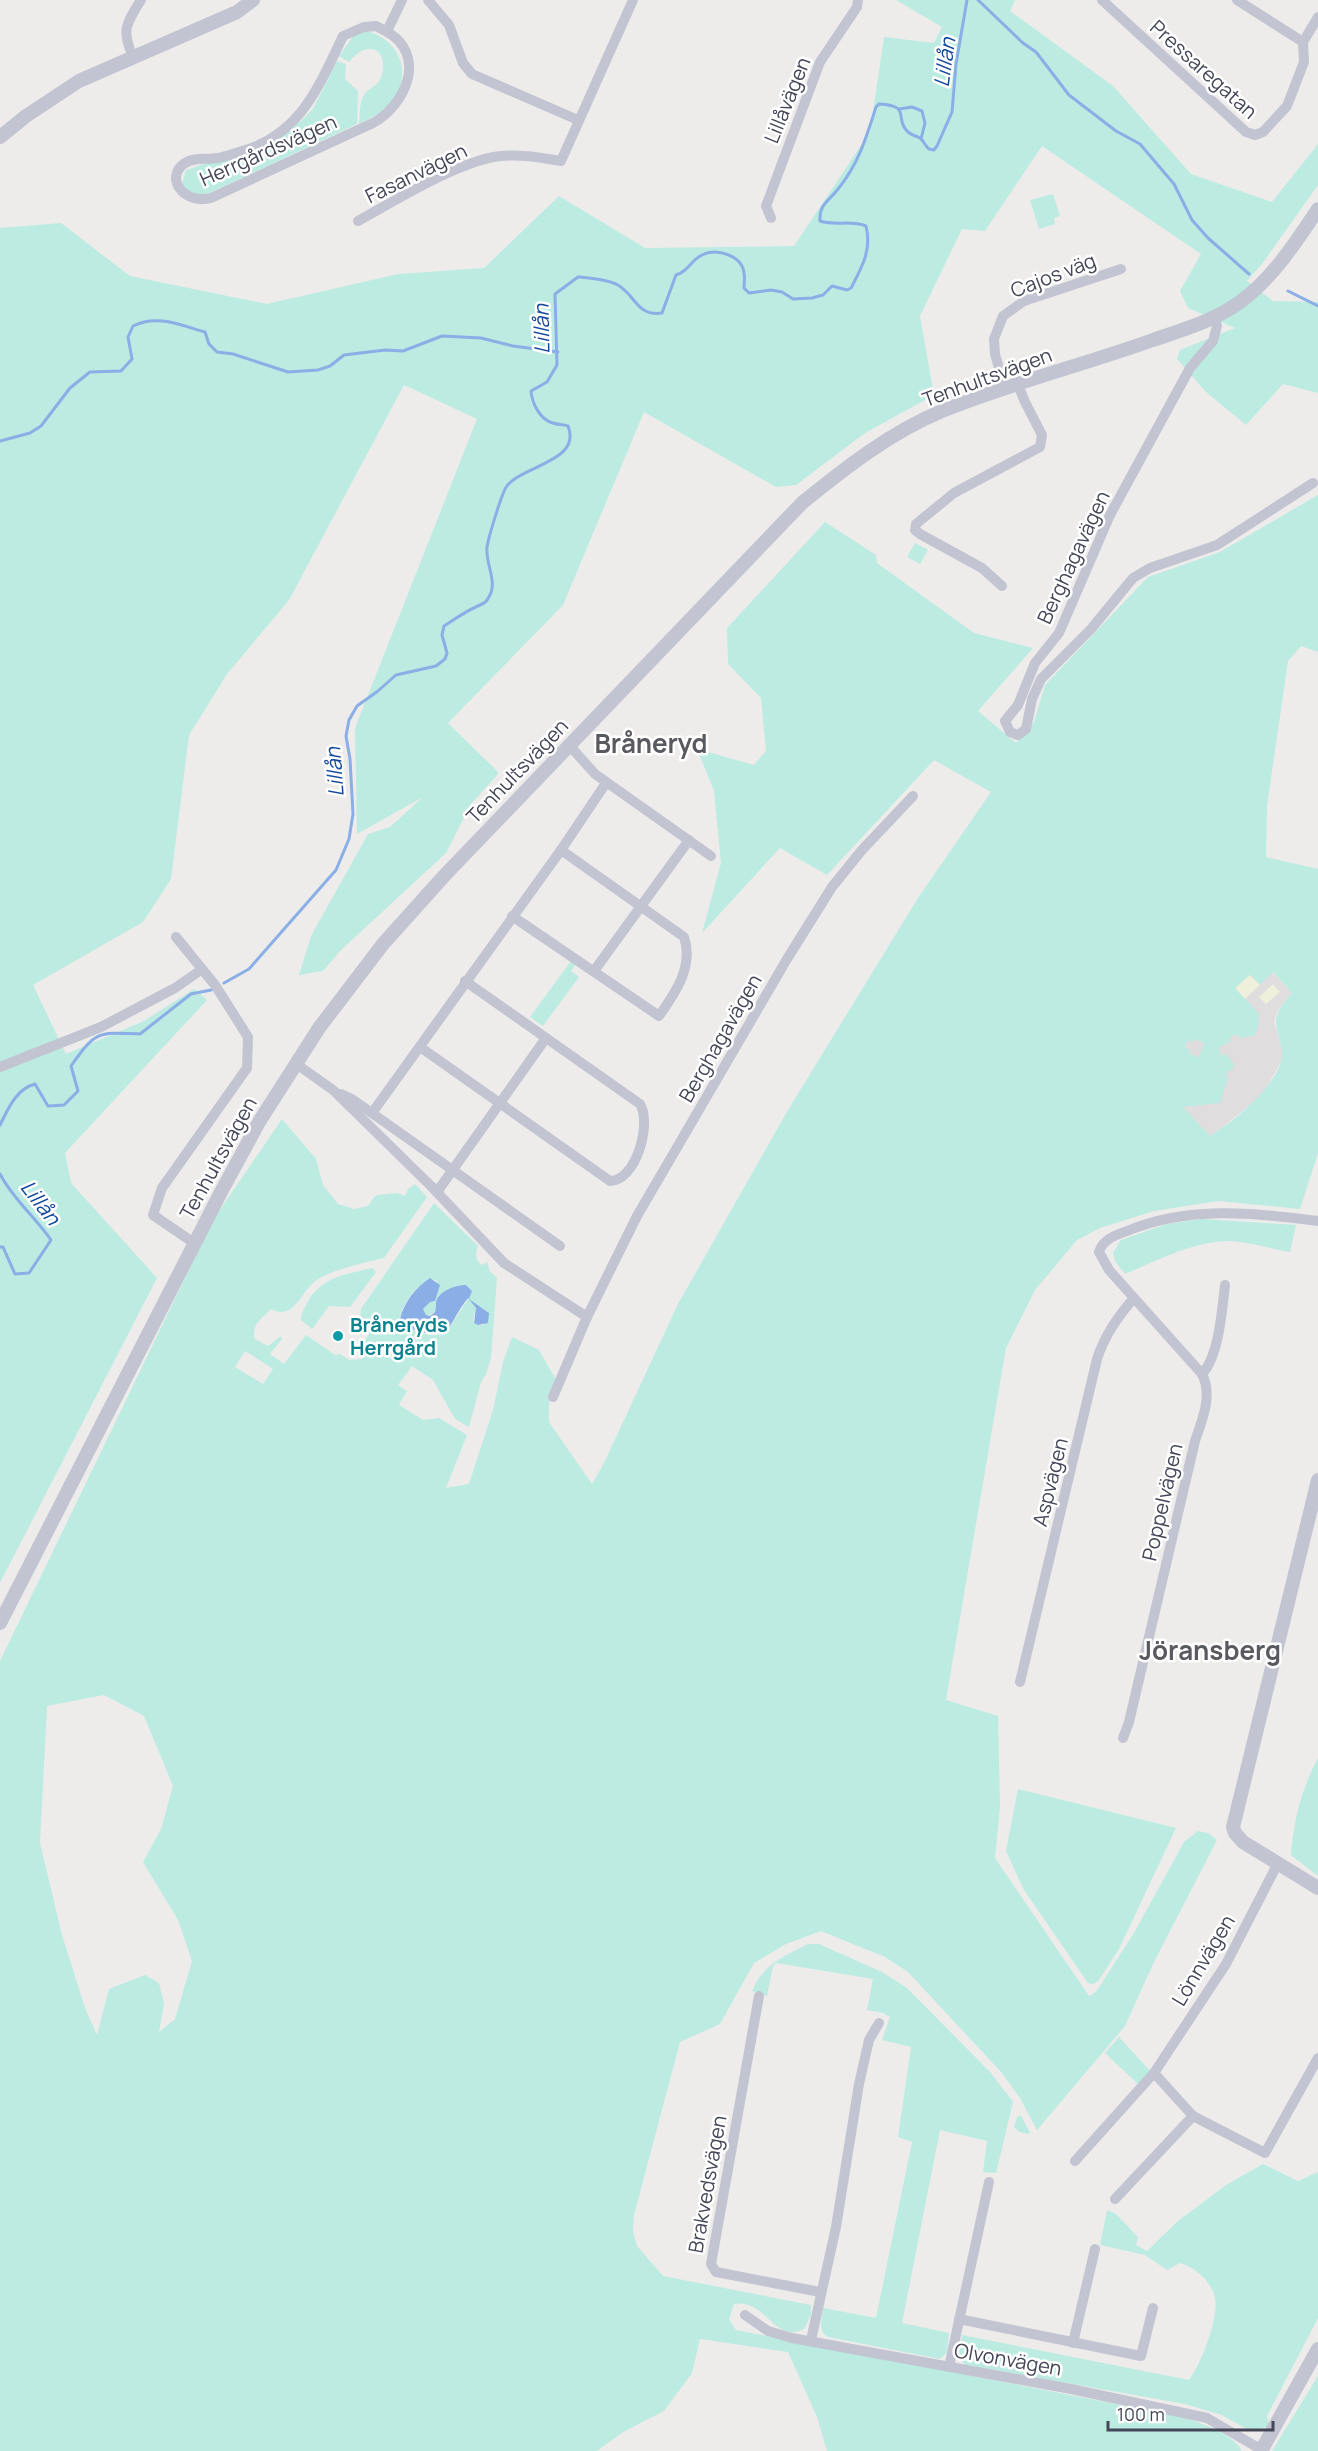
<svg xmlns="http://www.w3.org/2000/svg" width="1318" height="2451" font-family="Manrope,sans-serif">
<rect width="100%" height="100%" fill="#eeeceb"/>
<path fill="#dfdddd" d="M1260,959l32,34 -15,19 -3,10 9,31 -2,9 -19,33 -52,42 -28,-30 17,-49 -10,-4 -4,-6 2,-7 6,-2z"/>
<g fill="#bbebe1" fill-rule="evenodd">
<path d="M896,0h119l-5,11 103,75 78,88 81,28 46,-58v41l-56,79 -15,17 26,20 45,1v91l-35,-9 -37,41 -40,-33 -29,-33 3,-9 55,-22 -47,-20 -8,-17 21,-37 -159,-108 -57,85 -23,-2 -42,87 14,79 -69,38 -69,52 -20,2 -132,-75 -81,193 -115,118 51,50 -28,31 -25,49 -105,97 -18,21 -24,4 12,-39 57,-102 22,-7 33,-30 -66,37 -2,-106 122,-309 -73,-34 -115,215 -62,74 -38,61 -18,144 -28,43 -110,63 33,69 78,-33 50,-32 13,11 -142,153 6,30 86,95 -157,305v-1355l61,-5 69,53 137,28 131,-30 86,-6 75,-72 86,52 149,-2 76,-114 14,-95 50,6 8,-16z"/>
<path d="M366,31c30,7 46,37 30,65 -8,13 -23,21 -37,28 1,-8 0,-22 5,-29 3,-5 10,-8 14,-12 8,-11 8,-35 -9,-34 -9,1 -15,7 -20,13l-10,-6 15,-21z"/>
<path d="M337,61l9,3 -1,15 13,12 -1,33 -156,73 -13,-6 -6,-7 4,-14 93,-31 23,-19 11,-11z"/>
<path d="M1053,194l7,22 -6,2 1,6 -16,5 -9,-29z"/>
<path d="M1318,495v157l-17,-6 -13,15 -21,145 -1,51 52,12v284l-18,56 -82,-8 -64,10 -54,17 -23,12 -42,50 -29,58 -60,352 52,16 2,91 -5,51 94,138 7,-4 38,-59 50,-91 14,-11 10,2 9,7 -63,122 -29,64 -88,104 -17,-32 -18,-25 -94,-101 -23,-15 -64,-26 -35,13 -32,19 -34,61 -40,18 -46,173 -1,16 4,15 26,30 148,29v10l-7,14c-30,15 -38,-31 -70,-25l-5,15 7,11 446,87c20,7 49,15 60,34h-415l-10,-34 -29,-65 -88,-13 -8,34 -28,38 -41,21 -26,19h-597v-790l213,-441 69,-101 34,40 7,26 15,19 16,5 14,-3 7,-10 3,-1 20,-2 7,3 3,-7 7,-5 12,13 -43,61c-18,4 -57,13 -70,24 -14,11 -20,39 -43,27 -8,8 -21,17 -16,30l13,7 13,-10 1,3 -12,15 14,10 22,-29 29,20 5,-1 9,6 13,-1 6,-9 -8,-2 9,-14 -9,-17 1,-8 73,-106 44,43c-3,6 -3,16 5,19l3,-3 2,1 1,7 8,8 -6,80 -5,16 -5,8 -12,45 -14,-8 -22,-39 -21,-14 -14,19 9,6 -8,14 24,15 16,-2 28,17 -21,53 23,-4 24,-74 10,-48 9,-25 27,13 16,28 -6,25v19l43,62 12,-21 74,-159 110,-194 130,-212 73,-106 -57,-32 -107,115 -47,-27 -78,85 19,-70 -7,-72 -17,-42 57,16 12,-14 -5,-53 -33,-34 -1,-36 98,-106 51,33 1,8 97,70 59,15 -55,63 38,32 18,-21 11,-37 103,-108 72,-25zM1273,972l19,21c-14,18 -20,22 -13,45 1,6 4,12 3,18 -3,29 -49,66 -72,80l-27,-29 37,-4 8,-25 -3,-1 3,-7 4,1 2,-7 -8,-10 -4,2 -4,-8 13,-7 -2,-3 8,-4 2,4 15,-2 4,-8 1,-14 -23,-26 14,-13 10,10zM1194,1039l10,4 -5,14 -10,-3 1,-4 -5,-2 2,-7 5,1zM429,1279l7,1 3,6 -4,15 -5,1 -7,7 1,4 4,3 8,-5c4,-15 11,-26 30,-26l6,6c-2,6 -24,41 -30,43 -13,4 -32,-3 -42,-13 1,-17 15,-34 29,-42zM472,1302l15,9 -3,14h-6l-5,-4 3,-13zM245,1351l28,18 -10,15 -28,-17zM104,1695l40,21 29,70 -12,43 -18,33 35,58 14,41 -17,58 -16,13 5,-29 -5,-20 -14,-8 -36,14 -12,46 -12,-27 -23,-73 -22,-92 7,-137z"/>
<path d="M915,543l13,7 -8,14 -13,-7z"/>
<path d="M571,961l5,3 -5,7 8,6 -36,49 -13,-9z"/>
<path d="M1202,1219l94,6 -6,27c-19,-3 -40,-10 -60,-11 -37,0 -71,19 -105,33l-10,-13 -2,-8 8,-13 46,-16z"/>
<path d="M372,1268l4,4 -26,35 -21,-1 -17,23 -11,-9c0,-7 3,-11 6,-17 15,-27 38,-28 65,-35z"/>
<path d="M1318,1758v118l-27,-21c3,-36 10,-65 27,-97z"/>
<path d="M1018,1789l158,39 -57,121 -20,31 -5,4 -6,-1 -64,-93 -18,-39z"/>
<path d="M808,1944h11l63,28 25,16 83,84 23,30 -17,71 -13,-1 4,-31 -47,-11 -38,193 47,10 -2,19 -7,7 -112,-22c-11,-7 -6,-18 -5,-29l53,10 36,-176 -14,-5 13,-90 -29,-7 8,-23 -7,-4 -16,-3 6,-31 -97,-16 -3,3 -6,30 -15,-5c11,-27 31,-34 56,-47z"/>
<path d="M1119,2037l31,34 -12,13 -33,-31z"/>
<path d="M1021,2115l9,18 -1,1 -10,-2 -5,-5 3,-10z"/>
<path d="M1263,2164l35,17 20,-9v146l-51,98 2,8 -2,3 -17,4 -28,-16 -37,-11 -219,-39 -6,-5 -1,-8 3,-17 227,45c12,-15 30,-63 26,-82 -3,-16 -20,-31 -35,-35l-13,7 -22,-15 -45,-10 7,-35 9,4 22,23 -2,8 11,6 31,-30 48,-36z"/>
<path d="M1318,2376v75h-46z"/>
</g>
<g fill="#eef0dc">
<path d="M1250,975l10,10 -15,14 -10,-11z"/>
<path d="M1273,984l7,8 -14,12 -7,-7z"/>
</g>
<path fill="#8aaee6" d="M430,1278l10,7 -5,16 -5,1 -7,7 3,6 4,1 5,-4c1,-3 1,-6 1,-10 3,-11 19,-17 30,-17l6,6 -3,8 20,14 -1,10 -10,2 -4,-2 2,-15 -8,-10c-19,23 -16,44 -50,33 -8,-3 -14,-3 -18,-12 4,-17 16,-32 30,-41z"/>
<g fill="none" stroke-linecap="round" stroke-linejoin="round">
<g stroke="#8aaee6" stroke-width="3">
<path d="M978,0l45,43 13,9 33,43 47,36 24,13 34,40 18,36 16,18 41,36"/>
<path d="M899,109l13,-2 10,4 3,12 -4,16"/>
<path d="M1288,291l30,15"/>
<path d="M0,441l30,-8 11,-7 29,-38 20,-16 31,-1 11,-12 -4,-22 5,-11c24,-12 47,-1 72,6l4,12 8,8 16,2 55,18 30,-2 12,-4 14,-11 41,-5 18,1 39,-15 39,2 32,8 45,6"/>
<path d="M224,983l25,-14 87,-99 13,-31 4,-25 -3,-55 -4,-23 3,-16 8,-14 21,-15 18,-16 40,-9 9,-7 2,-6 -5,-18 2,-9c10,-6 20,-14 32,-19 3,-2 9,-3 11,-7 13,-17 -2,-34 0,-53 2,-12 13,-47 18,-58 11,-23 78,-26 63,-63 -6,-2 -10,-1 -15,-3 -13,-3 -21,-20 -22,-32l16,-9 10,-17 -2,-71 23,-17c12,1 26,2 38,7 19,9 20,33 46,29l14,-38c12,-3 15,-15 26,-20 14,-7 40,0 42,18 1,5 0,10 0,15l5,5 22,-3 11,2 11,7 19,-1 11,-3 9,-9 15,4 4,-2c11,-21 21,-38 15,-62 -14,-6 -31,0 -46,-5 -1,-17 9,-20 18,-32 21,-26 28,-51 38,-82l3,-3c33,2 15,13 28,27 4,5 8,4 13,7 4,3 5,8 9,11l5,1 3,-4 15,-34 4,-48 11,-64"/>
<path d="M0,1125c8,-16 16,-36 35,-41l13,22 16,-1 14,-14 -7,-25c25,-35 26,-34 69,-32l51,-40 20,-4"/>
<path d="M0,1174c13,25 35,43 51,66l-22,33 -14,1 -12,-27h-3"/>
</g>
<g stroke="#c2c4d2" stroke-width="10">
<path d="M428,0l21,25 14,38 9,11 106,46"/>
<path d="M1102,0l144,132 9,3 8,-3 24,-26 17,-44 -1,-20"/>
<path d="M1237,0l66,42"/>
<path d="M376,26c8,4 17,8 23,15 24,28 1,67 -26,82l-162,75c-28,7 -47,-21 -26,-35 9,-6 22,-3 32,-5 7,-1 15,-4 22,-6 61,-16 79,-64 104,-116l21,-9z"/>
<path d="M387,31l15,-31"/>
<path d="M1303,42l15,-25"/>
<path d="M133,57c-12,-27 -7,-33 8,-57"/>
<path d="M771,218l-5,-12 54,-144 37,-55 1,-7"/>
<path d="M358,221c37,-20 102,-61 143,-65 20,-2 41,2 60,5l72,-161"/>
<path d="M1213,317l4,9 -4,15 -23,27 -80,147 -51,118 -24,30 -17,42 -13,16 5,11 8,3 8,-6 6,-30 9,-20 50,-50 42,-51 17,-10 67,-23 96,-62"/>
<path d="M1005,390l-10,-36 -1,-15 9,-23 21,-15 97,-32"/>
<path d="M1002,586l-20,-18 -62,-34 -5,-4 1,-6 38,-31 86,-46 2,-12 -17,-33 -7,-17"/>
<path d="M569,745l26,29 116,82"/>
<path d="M512,916l147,100c16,-23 35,-49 25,-79l-123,-87"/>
<path d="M176,937l39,48 33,52 -1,31 -85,120 -9,27 41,28"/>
<path d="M594,971l95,-131"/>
<path d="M420,1047l190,134c26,0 42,-57 30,-77l-175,-123"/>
<path d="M295,1063l38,27 98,96 73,77 83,54"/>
<path d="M0,1067l101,-40 74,-39 26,-18"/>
<path d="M341,1094l11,5 208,147"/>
<path d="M372,1113l189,-263 45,-67"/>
<path d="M437,1192l109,-154"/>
<path d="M1202,1374c17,-18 20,-64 23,-89"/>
<path d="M553,1397l34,-80 50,-101 150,-257 45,-72 30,-37 51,-54"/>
<path d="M1020,1682l77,-323c8,-24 20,-41 36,-60"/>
<path d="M1123,1738l6,-16 66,-281c7,-21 18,-45 7,-67l-93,-104 -10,-18c4,-13 17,-17 28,-21 63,-26 126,-18 191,-10"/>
<path d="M1278,1863l-52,101 -72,109 39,43 72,37 53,-95"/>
<path d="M759,1996l-48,268 5,8 104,20"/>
<path d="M1075,2161l79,-88"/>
<path d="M1115,2199l78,-83"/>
<path d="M745,2315l23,16 24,7 279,51 136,29 55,32"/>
<path d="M959,2319l182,37 12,-48"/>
<path d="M811,2340l25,-113 23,-143 10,-44 10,-17"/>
<path d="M1073,2343l22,-94"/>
<path d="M949,2367l40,-185"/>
</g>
<g stroke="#c2c4d2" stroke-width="14">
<path d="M0,137l26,-21 53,-35 158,-69 16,-12"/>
<path d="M1318,1480l-85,347 2,6 8,9 75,46"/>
<path d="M0,1623l221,-431 38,-70 60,-94 64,-84 61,-68 358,-373c43,-35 89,-71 140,-92 69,-28 141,-46 211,-71 29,-10 61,-19 87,-38 33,-24 56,-60 78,-93"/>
<path d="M1261,2451l57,-102"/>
</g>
</g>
<circle fill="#0f9aa8" stroke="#fff" stroke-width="2" cx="338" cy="1336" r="6"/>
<g text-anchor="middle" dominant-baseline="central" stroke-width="5" stroke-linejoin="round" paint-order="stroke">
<g font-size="20" fill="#454758" stroke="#fff">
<text transform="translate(1204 69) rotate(42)">Pressaregatan</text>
<text transform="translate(787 100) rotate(-68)">Lillåvägen</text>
<text transform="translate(268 150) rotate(-24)">Herrgårdsvägen</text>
<text transform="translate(416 173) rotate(-26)">Fasanvägen</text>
<text transform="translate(1053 275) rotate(-21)">Cajos väg</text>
<text transform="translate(987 377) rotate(-20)">Tenhultsvägen</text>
<text transform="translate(1073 557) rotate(-65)">Berghagavägen</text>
<text transform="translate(517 771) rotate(-46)">Tenhultsvägen</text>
<text transform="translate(720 1038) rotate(-60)">Berghagavägen</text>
<text transform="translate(218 1158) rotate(-61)">Tenhultsvägen</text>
<text transform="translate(1050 1482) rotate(-76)">Aspvägen</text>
<text transform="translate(1162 1502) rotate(-77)">Poppelvägen</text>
<text transform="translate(1203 1960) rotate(-59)">Lönnvägen</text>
<text transform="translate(707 2184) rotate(-80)">Brakvedsvägen</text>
<text transform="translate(1008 2359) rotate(10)">Olvonvägen</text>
</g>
<g font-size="20" font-weight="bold" fill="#0d838f" stroke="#fff" text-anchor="start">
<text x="350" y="1324">Bråneryds<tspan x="350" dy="23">Herrgård</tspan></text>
</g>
<g font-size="21" font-style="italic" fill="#13499c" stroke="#fff">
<text transform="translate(944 62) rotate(-82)">Lillån</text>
<text transform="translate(541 329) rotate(-91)">Lillån</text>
<text transform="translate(334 772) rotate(-94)">Lillån</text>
<text transform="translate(41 1202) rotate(52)">Lillån</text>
</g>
<g font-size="26" font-weight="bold" fill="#595960" stroke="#fff">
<text x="651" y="743">Bråneryd</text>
<text x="1210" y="1650">Jöransberg</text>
</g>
</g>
<path d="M1108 2421v9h165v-9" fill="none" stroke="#454758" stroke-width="3"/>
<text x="1117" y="2421" font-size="18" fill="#454758" stroke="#ffffff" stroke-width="4.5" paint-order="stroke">100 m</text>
</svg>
